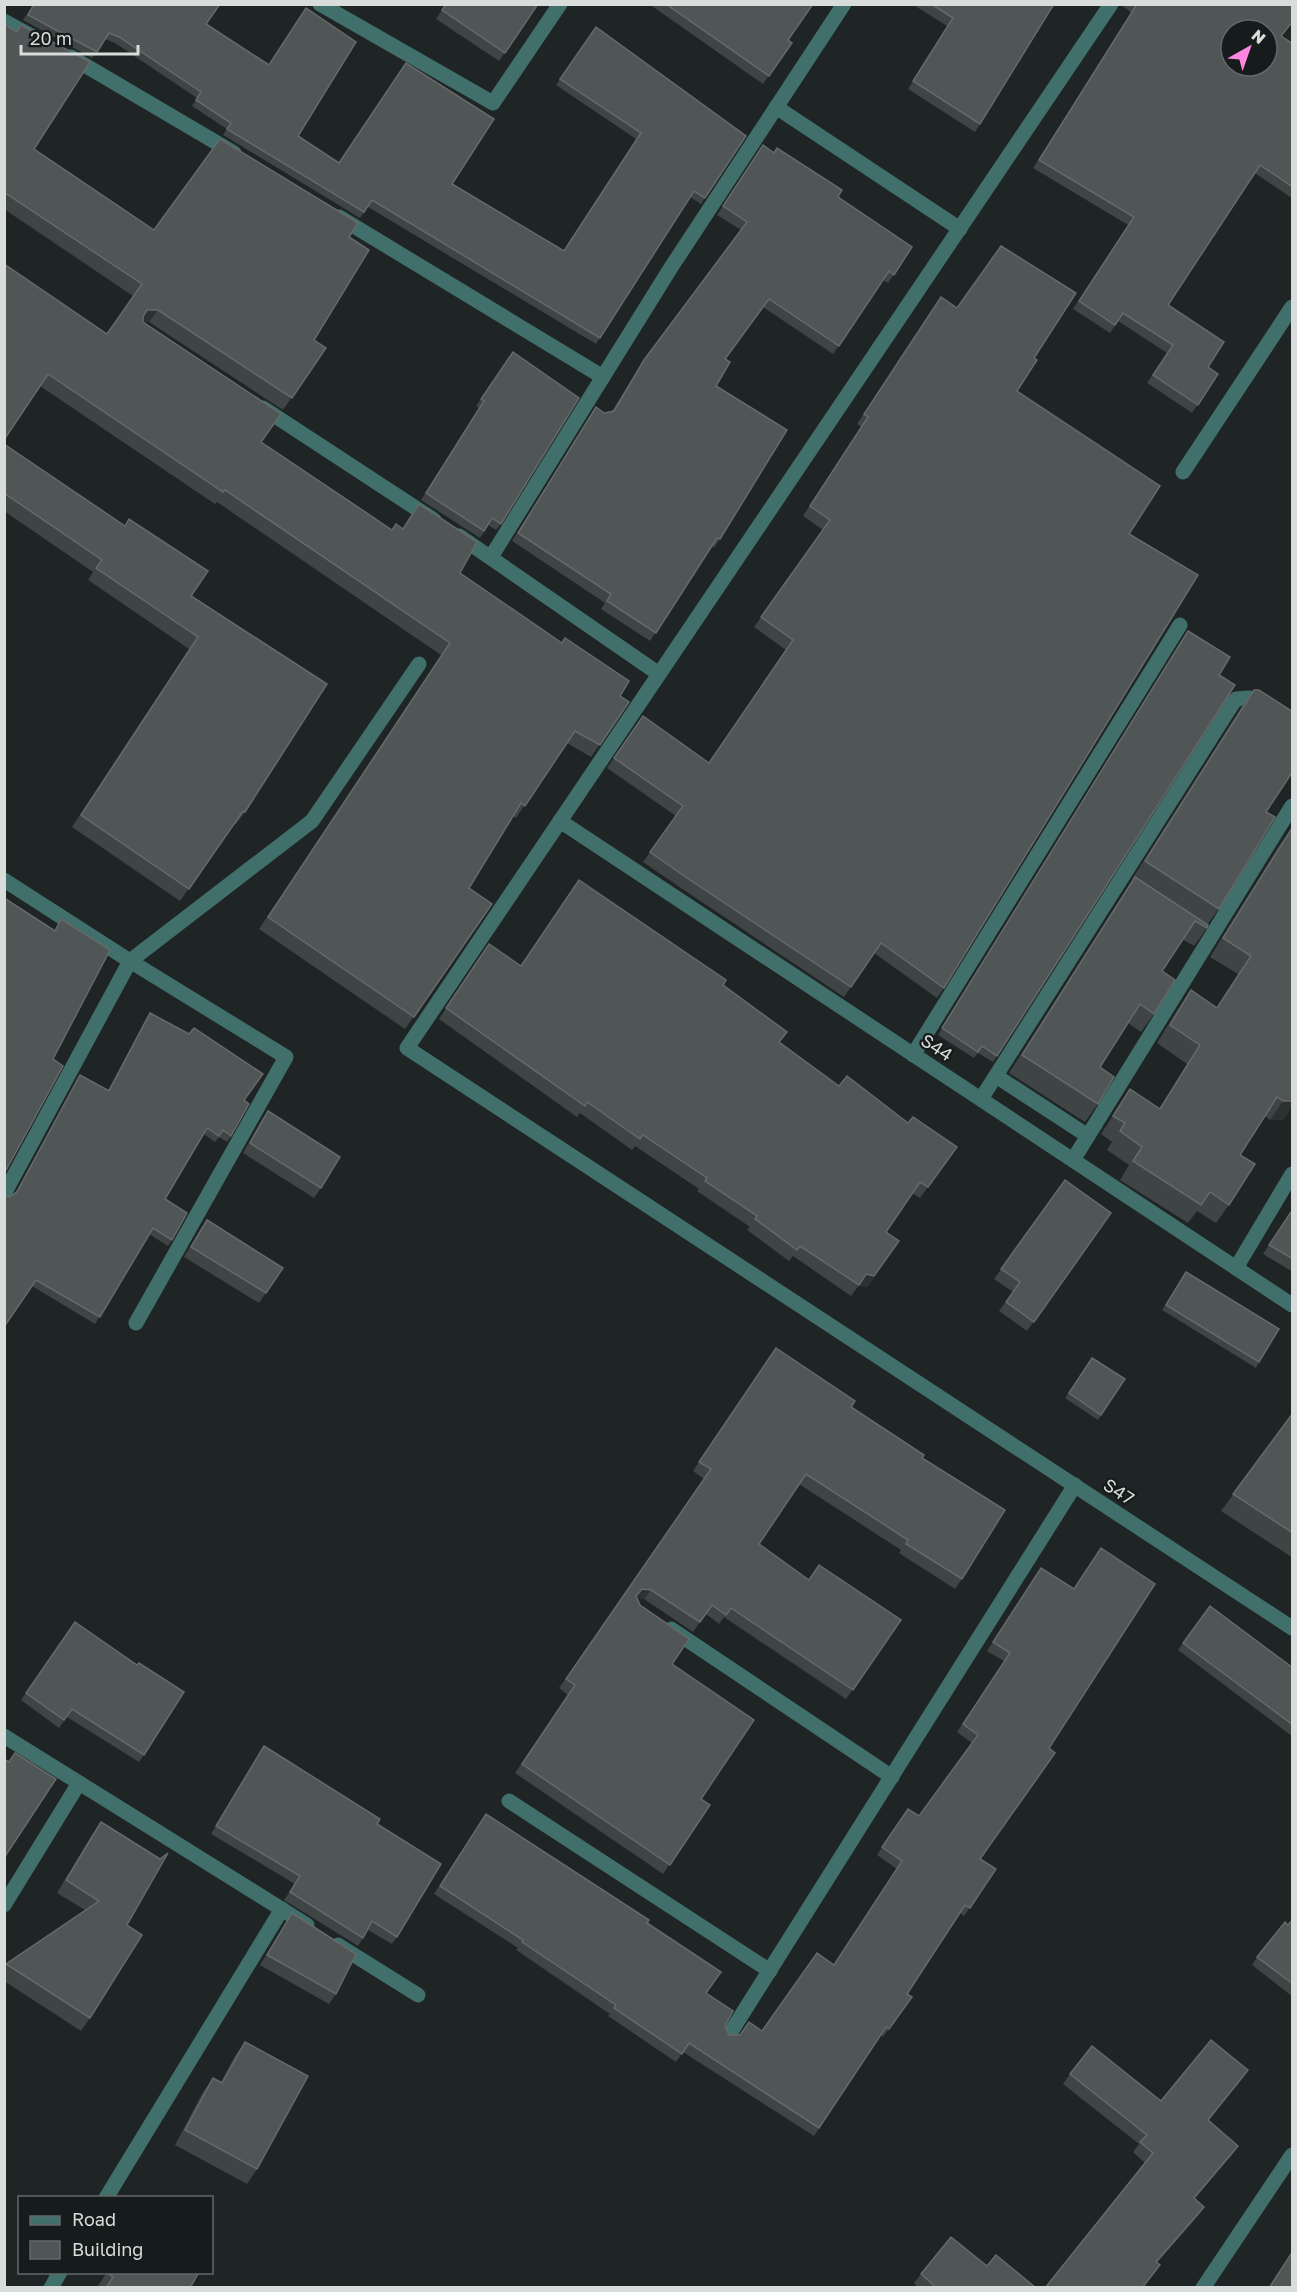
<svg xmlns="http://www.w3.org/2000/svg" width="1297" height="2292" font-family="'Golos Text',sans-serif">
<rect width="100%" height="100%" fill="#1f2524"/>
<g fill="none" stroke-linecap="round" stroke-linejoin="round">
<g stroke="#406f6c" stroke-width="15">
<path d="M320,4l173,99 67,-99"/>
<path d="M1111,4l-704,1044 885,580"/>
<path d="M4,21l33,18"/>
<path d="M71,57l163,96"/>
<path d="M776,107l184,122"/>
<path d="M339,217l264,160"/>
<path d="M263,408l171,112"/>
<path d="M1183,472l109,-165"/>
<path d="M459,536l200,138"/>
<path d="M491,557l179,-288 174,-265"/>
<path d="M560,821l732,484"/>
<path d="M4,880l126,81 156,96 -150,266"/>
<path d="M913,1055l267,-430"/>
<path d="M996,1076l92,60"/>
<path d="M981,1099l252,-396 3,-4 13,-1 43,29"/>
<path d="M1073,1160l219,-354"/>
<path d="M4,1194l126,-233 182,-140 107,-157"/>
<path d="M1236,1268l56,-94"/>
<path d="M671,1629l221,148"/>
<path d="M4,1736l303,189"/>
<path d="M509,1801l261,170"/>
<path d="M4,1905l75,-122"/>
<path d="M338,1945l80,50"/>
<path d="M729,2035l346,-550"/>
<path d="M106,2198l176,-289"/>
<path d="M51,2288l9,-16"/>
<path d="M1203,2288l89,-133"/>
</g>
</g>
<g fill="#3f4444">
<path d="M34,4l172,20 92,112 41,27 113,21 111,67 73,-112 -80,-54 40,-58 150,109 -45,68 -11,-7 -94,147 -228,-137 -8,11 -137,-83 4,-6 -35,-23 5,-8 -82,-55 -10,-4 -13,19 -69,-38z"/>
<path d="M446,4h92l-39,57 -63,-42z"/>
<path d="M649,4h164l-25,36 4,3 -29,41z"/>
<path d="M912,4h142l-79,128 -67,-43 39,-63z"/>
<path d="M1120,4h173l-12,32 12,8v155l-38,-26 -87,132 40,62 10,7 -26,39 -45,-30 20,-30 -49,-32 -8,12 -37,-24 55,-84 -95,-57 99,-155z"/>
<path d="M4,24l30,125 120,81 195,7 -35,103 12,8 -43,62 -134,-88h-6l118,120 131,88 11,-1 16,-25 41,69 169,129 -38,55 -24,-14 -51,75 -3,-2 -44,72 23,16 -87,125 -146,-100 182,-274 -224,-153 -2,2 -175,-118 -36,-122 103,70 26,-38 -129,-87z"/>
<path d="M763,145l149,102 -24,36 -5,-3 -50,74 -70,-47 -38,52 -9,27 4,153 -6,9 -2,-2 -62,95 -49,-32 4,-6 -93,-62 84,-134 8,6 8,-2 32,-51 97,-130 -24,-15z"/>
<path d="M941,297l93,61 -17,33 112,143 -185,454 -7,10 -63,-45 -30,44 -163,-109 -38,-26 33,-46 -69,-48 36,-52 66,47 77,-113 -32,-23 69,-97 -20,-14 58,-89 -4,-3z"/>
<path d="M513,352l-12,172 -5,6 -8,-5 -8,13 -59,-38 58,-92 -3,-2z"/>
<path d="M4,444l187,152 54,216 -9,12 -2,-1 -54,78 -108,-74 117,-178 -101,-69 5,-8 -89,-61z"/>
<path d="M1188,631l31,44 -222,381 -4,6 -15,-9 -4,5 -36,-23z"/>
<path d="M1254,690l12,122 -47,97 -12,16v3l-13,18 -12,-7 -20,32 -8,43 -13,18 -13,-9 -28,44 -2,37 -13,18 -76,-49 113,-177 11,-16 -1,-1 109,-171z"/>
<path d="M1292,828h1v277l-10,15h-13l-5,-4 -25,39 -11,50 -13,18 -19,-12 -9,12 -68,-43 9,-15 -22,-15 5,-8 -11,-8 29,-45 29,20 28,-45 -30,-21 21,-34 13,-19 26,17 21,-33 -28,-17 69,-111z"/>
<path d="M489,944l32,22 202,19 56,57 60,44 69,37 49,24 -37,51 -8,-5 -26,39 13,9 -32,46 -8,-2 -8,11 -58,-40 -4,5 -42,-31 3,-3 -53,-36 2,-2 -64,-43 -3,4 -52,-37 -3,4 -138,-98z"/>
<path d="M150,1013l94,87 -13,36 -4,6 -8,-5 -4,5 -11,-8 -39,65 7,41 -4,6 -19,-12 -54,90 -63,-38 -23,-89 6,-4 61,-111 4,-7 28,15 38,-71z"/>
<path d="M268,1111l53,77 -7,10 -71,-45 18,-32z"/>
<path d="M1065,1180l46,33 -84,118 -28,-20 14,-19 -19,-13z"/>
<path d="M1293,1209v63l-30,-18z"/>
<path d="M207,1220l76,48 -24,35 -75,-46 16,-27z"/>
<path d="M1186,1272l73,90 -3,6 -94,-58z"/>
<path d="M776,1348l75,59 71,51 40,121 -7,10 -56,-36 2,-3 -102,-66 -40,60 50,36 92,40 -55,79 -122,-82 -5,7 -13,-10 -13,18 -49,-33 -7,-1 3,7 32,59 29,135 9,6 -47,69 -148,-101 53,-78 -9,-7 145,-209 -11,-8z"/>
<path d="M1092,1358l33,21 -27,41 -33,-22z"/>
<path d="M1293,1413v145l-72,-47z"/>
<path d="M1036,1576l13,172 -69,111 16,10 -32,47 -4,-3 -53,81 5,3 -29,40 -2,-2 -67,101 -131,-84 -7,10 -68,-46 2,-2 -94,-64 2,-2 -84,-54 52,-80 161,109 59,70 23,42h11l22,-4 72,-66 63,-96 -20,-14 31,-46 11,7 53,-73 -15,-11 47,-71 -17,-10z"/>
<path d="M1210,1606l83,62v69l-115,-87z"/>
<path d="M75,1622l62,43 7,90 -5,7 -72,-45 -8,11 -38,-28z"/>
<path d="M264,1746l113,78 20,113 -5,7 -24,-14 -10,16 -74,-46 11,-16 -84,-50z"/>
<path d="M101,1822l26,103 -37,93 -9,13 -77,-50v-14l2,-3 79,-54 -28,-17 35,-58z"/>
<path d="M292,1913l44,81 -7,10 -69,-39z"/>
<path d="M1293,1919v78l-41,-32 5,-8 31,-32z"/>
<path d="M245,2042l12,127 -10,15 -72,-39 28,-53 10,-14 8,4 14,-26z"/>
<path d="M1070,2074l91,27 80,-21 -33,40 23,36 -37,43 3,18 -40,46 -4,12 -8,-112 -12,-11 6,-8 -76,-60z"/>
<path d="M987,2266l49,22h-118l-4,-5 7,-9z"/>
<path d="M107,2272l83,16h-90l-2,-2z"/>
</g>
<g fill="#2c3131">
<path d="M147,310h11l-9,12h-10z"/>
<path d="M1283,1101h10v4l-10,15h-13z"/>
<path d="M866,1274l8,2 -7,11 -8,-2z"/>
<path d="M642,1589l9,1 -7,9 -9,-1z"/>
<path d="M1248,2070l-7,10 -40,50 7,-10z"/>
<path d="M1238,2146l-7,10 -44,52 7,-10z"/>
<path d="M1204,2207l-7,10 -48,55 7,-10z"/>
</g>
<g fill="#505555" stroke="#656a6a" stroke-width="1.5" fill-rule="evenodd">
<path d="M34,4h186l-14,20 63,41 37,-57 50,34 -58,94 41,27 67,-100 88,56 -42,65 112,67 77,-118 -81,-54 36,-52 150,109 -41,62 -11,-7 -94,147 -228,-138 -8,12 -137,-83 4,-6 -35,-23 5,-8 -82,-55 -10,-4 -12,19 -69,-37z"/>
<path d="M446,4h92l-33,49 -63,-43z"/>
<path d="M666,4h147l-25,36 4,3 -23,33z"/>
<path d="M931,4h123l-74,120 -67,-43 40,-63z"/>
<path d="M1137,4h156v17l-12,15 12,8v143l-33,-22 -92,140 56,37 -16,25 10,7 -20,31 -45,-30 20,-30 -50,-32 -8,12 -36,-24 55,-84 -95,-57zM1231,30h36v36h-36z"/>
<path d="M4,24l13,8 4,-7 69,37 -56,87 120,81 66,-91 138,84 -9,14 20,13 -55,90 12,8 -34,50 -134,-88h-11l-4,7v5l138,92 -20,28 131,88 4,-6 7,5 16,-25 58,38 -17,31 102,70 3,-5 64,43 -9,15 9,6 -29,43 -25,-14 -50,75 -4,-3 -52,85 23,16 -78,113 -146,-100 182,-274 -225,-153 -2,2 -175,-118 -44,66v-176l103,70 35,-50 -138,-92z"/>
<path d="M763,145l11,8 3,-5 65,42 -4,7 74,50 -18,28 -5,-4 -50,75 -70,-47 -44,60 5,3 -14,24 71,44 -67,109 -3,-1 -61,95 -49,-32 4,-7 -93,-61 78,-126 8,6 10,-2 30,-51 103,-138 -24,-16z"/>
<path d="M1001,246l75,47 -42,65 3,2 -20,31 143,95 -31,48 69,41 -254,413 -63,-45 -30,44 -164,-109 -37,-26 33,-46 -69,-48 29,-42 66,47 84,-123 -32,-23 69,-97 -20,-14 58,-89 -4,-3 77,-117 16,11z"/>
<path d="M513,352l66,46 -78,126 -9,-6 -8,13 -58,-38 58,-92 -3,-2z"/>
<path d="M4,444l121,82 4,-7 79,52 -17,25 136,88 -82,128 -2,-1 -54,78 -108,-74 117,-178 -102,-69 6,-8 -98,-67z"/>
<path d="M1188,631l42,26 -11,18 16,10 -238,371 -15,-10 -4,6 -36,-24z"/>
<path d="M1254,690h5l34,22v59l-27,41 9,5 -56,92 -74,-48z"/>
<path d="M1292,828h1v273h-10l-6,-4 -37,58 15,9 -26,41 -19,-13 -9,13 -68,-44 9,-14 -22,-16 5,-8 -12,-7 17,-27 30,20 40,-64 -30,-20 21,-35 26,18 34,-52 -28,-18z"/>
<path d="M1135,877l73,48 -1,3 -12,-7 -33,50 13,9 -21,34 -14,-10 -40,63 14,10 -16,27 -76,-49z"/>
<path d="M579,880l147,100 -3,5 64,47 -8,10 60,44 8,-10 61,47 5,-6 44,30 -29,40 -8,-5 -34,50 13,9 -25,35 -8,-2 -7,11 -59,-39 -3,4 -42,-31 2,-3 -52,-35 2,-3 -64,-43 -3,4 -53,-37 -2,4 -139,-98 43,-64 32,22z"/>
<path d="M4,898l51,33 6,-12 49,31 -57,109 10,7 -59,108z"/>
<path d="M150,1013l39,21 5,-6 69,46 -19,26 5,4 -18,32 -8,-6 -4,6 -12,-8 -42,71 22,14 -15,27 -19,-12 -53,89 -64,-37 -32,47v-131l5,1 8,-5 63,-117 29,16z"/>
<path d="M268,1111l72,46 -19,31 -71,-45z"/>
<path d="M1065,1180l46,33 -77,109 -28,-20 14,-20 -19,-13z"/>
<path d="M1293,1209v50l-24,-14z"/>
<path d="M207,1220l76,48 -17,25 -75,-46z"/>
<path d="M1186,1272l93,57 -20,33 -93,-57z"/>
<path d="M776,1348l79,53 -4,6 73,48 -2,3 83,52 -43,69 -56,-35 2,-4 -102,-66 -47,70 50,36 10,-15 82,55 -48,70 -122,-82 -5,7 -14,-10 -12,17 -49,-32 -9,-1 -6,7 4,9 49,34 -17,25 82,56 -53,79 9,6 -40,60 -148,-101 53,-79 -9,-6 145,-210 -12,-7z"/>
<path d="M1092,1358l33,21 -24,36 -32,-22z"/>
<path d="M1293,1413v120l-60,-39z"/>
<path d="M1101,1548l54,36 -106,164 6,5 -75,106 16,10 -26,39 -5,-3 -58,89 5,3 -23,32 -3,-2 -67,101 -130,-85 -7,11 -68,-46 2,-3 -94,-63 1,-2 -83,-54 46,-72 163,106 -2,3 74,49 -15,21 27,18 -8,15 4,9h11l9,-13 13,9 55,-78 17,12 68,-104 -20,-14 26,-38 11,7 59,-81 -15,-11 47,-71 -17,-11 48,-74 33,21z"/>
<path d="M1210,1606l83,62v57l-110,-82z"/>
<path d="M75,1622l62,43 2,-2 45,29 -40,63 -72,-46 -8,11 -38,-27z"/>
<path d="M264,1746l116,73 -3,5 64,40 -44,73 -25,-16 -9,17 -73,-46 10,-16 -84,-50z"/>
<path d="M15,1753l41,26 -52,79v-99l5,3z"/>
<path d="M101,1822l59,37 8,-6 -41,72 15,10 -52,83 -84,-54 93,-63 -33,-21z"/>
<path d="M292,1913l64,41 -20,40 -69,-39z"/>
<path d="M1293,1919v65l-36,-27 28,-35 3,3z"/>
<path d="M1211,2040l37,30 -40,50 30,26 -44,52 10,9 -48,55 4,3 -18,23h-97l108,-135 -13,-11 7,-7 -77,-61 22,-28 69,55z"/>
<path d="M245,2042l63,34 -51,93 -72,-39 28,-52 9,5z"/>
<path d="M951,2237l36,29 9,-11 40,33h-99l-16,-14z"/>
<path d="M1293,2251v37h-24z"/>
<path d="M108,2272h91l-9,16h-84l7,-11 -6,-4z"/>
</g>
<g text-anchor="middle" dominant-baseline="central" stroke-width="4.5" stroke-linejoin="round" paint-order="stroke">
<g font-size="18" fill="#d8dcdb" stroke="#161b1b">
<text transform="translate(937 1047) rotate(33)">S44</text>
<text transform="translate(1119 1491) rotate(33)">S47</text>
</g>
</g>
<rect width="1297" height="2292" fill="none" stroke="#d8dcdb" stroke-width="12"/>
<rect x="18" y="2196" width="195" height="78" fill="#161b1b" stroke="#646868" stroke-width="1.5"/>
<rect x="30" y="2216" width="30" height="9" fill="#406f6c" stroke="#646868" stroke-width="1.5"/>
<text x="72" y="2226" font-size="18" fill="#d8dcdb">Road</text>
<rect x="30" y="2241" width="30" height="18" fill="#505555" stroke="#646868" stroke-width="1.5"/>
<text x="72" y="2256" font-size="18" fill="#d8dcdb">Building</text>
<g transform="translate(1249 48) rotate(40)"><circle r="28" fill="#161b1b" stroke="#646868" stroke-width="1.5"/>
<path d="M0-4.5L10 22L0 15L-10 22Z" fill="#fe86e0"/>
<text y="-9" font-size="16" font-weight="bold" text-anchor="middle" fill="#d8dcdb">N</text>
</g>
<path d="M21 45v9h117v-9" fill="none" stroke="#d8dcdb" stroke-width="3"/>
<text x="30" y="45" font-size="18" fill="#d8dcdb" stroke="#161b1b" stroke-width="4.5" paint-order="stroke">20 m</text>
</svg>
